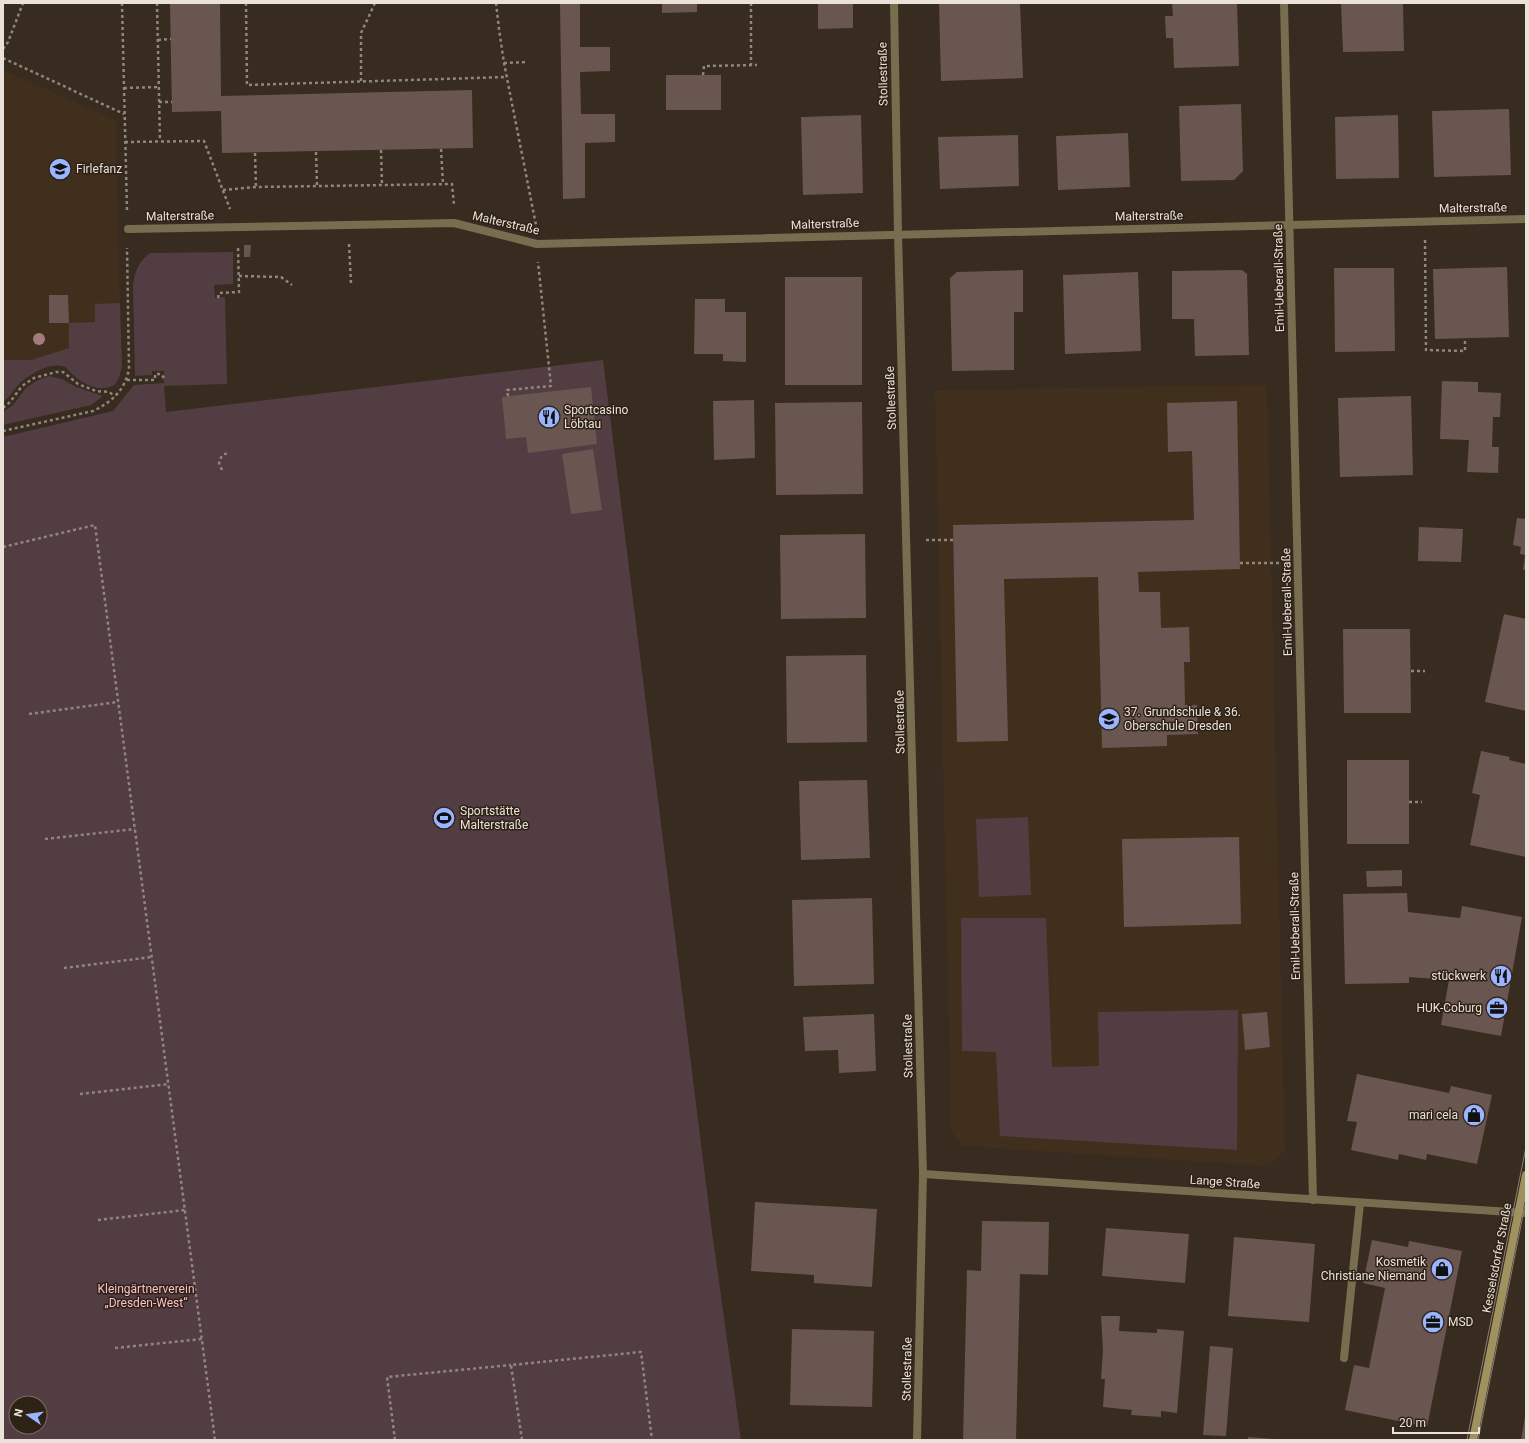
<svg xmlns="http://www.w3.org/2000/svg" width="1529" height="1443" font-family="Roboto,sans-serif">
<rect width="100%" height="100%" fill="#382b1f"/>
<g fill="#412f1d">
<path d="M3,70l113,50 4,195 -37,28 -52,17h-28z"/>
<path d="M1267,385l18,766 -16,15 -306,-20 -12,-15 -16,-741z"/>
</g>
<g fill="#523d42" fill-rule="evenodd">
<path d="M233,252v32l-19,1 1,13 10,-1 2,87 -63,2 2,26 437,-52 108,864 30,216h-738v-1003l110,-26 21,-26 30,-2v-12h-12v4l-17,1 -2,-89c1,-14 5,-25 17,-34zM16,1403h24v24h-24z"/>
<path d="M120,303l2,64c-2,6 -3,14 -8,18 -16,10 -39,-5 -48,-18 -15,-6 -35,6 -46,16 -6,6 -10,14 -17,19v-42h28l38,-12v-25l26,-1v-18z"/>
<path d="M49,376l13,3 14,8 27,9 -12,9 -88,20v-13l10,-7 13,-17 10,-7z"/>
<path d="M1028,817l3,78 -52,2 -3,-78z"/>
<path d="M961,918h85l6,149 47,-1 -1,-54 140,-2 -1,140 -237,-14 -4,-84 -34,-1z"/>
</g>
<g fill="#6a5651">
<path d="M170,3h50l1,93 251,-6 1,58 -251,5 -1,-42 -49,1z"/>
<path d="M560,3h20v44h30v24l-30,1 1,42h34v28l-30,1v55l-22,1z"/>
<path d="M662,3h35v9l-35,1z"/>
<path d="M818,3h35v25l-35,1z"/>
<path d="M939,3h81l3,75 -82,3z"/>
<path d="M1172,3h65l2,63 -65,2 -1,-30h-7l-1,-22h8z"/>
<path d="M1341,3h62l1,48 -61,1z"/>
<rect x="666" y="75" width="55" height="35"/>
<path d="M1241,104l2,67 -9,9 -53,1 -2,-75z"/>
<path d="M1509,109l2,66 -77,2 -2,-66z"/>
<path d="M861,115l2,78 -60,2 -2,-78z"/>
<path d="M1398,115l1,63 -63,1 -1,-62z"/>
<path d="M1128,133l2,54 -72,3 -2,-54z"/>
<path d="M1018,135l1,51 -79,3 -2,-52z"/>
<path d="M244,245h7l-1,12h-6z"/>
<path d="M1507,267l2,70 -74,2 -2,-70z"/>
<path d="M1334,268h60l1,83 -60,1z"/>
<path d="M1023,270v42h-9v58l-62,1 -2,-93 7,-6z"/>
<path d="M1242,270l5,4 2,81 -54,1 -1,-37h-22v-48z"/>
<path d="M1138,272l3,79 -76,3 -2,-79z"/>
<rect x="785" y="277" width="77" height="108"/>
<path d="M49,295h19l1,28h-20z"/>
<path d="M695,299h30v13h21v50l-23,-1v-7h-29z"/>
<path d="M1442,381l36,1v10l23,1 -1,24h-7l-1,30h7l-1,26 -31,-1 2,-32 -29,-1z"/>
<path d="M591,387l6,57 -69,9 -2,-16 -20,2 -4,-42z"/>
<path d="M1411,396l2,79 -73,2 -2,-79z"/>
<path d="M754,400l1,58 -41,2 -1,-59z"/>
<path d="M1237,401l3,168 -102,3 1,20h21l1,36 28,-1 1,35h-6l1,43h12l1,29 -31,1v11l-65,2 -4,-171 -94,2 4,162 -51,1 -4,-217 241,-5 -2,-69 -24,1 -1,-49z"/>
<path d="M862,402l1,92 -87,1 -1,-92z"/>
<path d="M593,449l9,61 -31,4 -9,-60z"/>
<path d="M1517,518l9,1v51h-3l2,-15 -5,-1 1,-7 -8,-2z"/>
<path d="M1419,527l44,2 -2,33 -43,-1z"/>
<path d="M865,534l1,84 -85,1 -1,-84z"/>
<path d="M1504,614l22,5v92l-41,-9z"/>
<path d="M1343,629h67l1,84h-67z"/>
<path d="M866,655l1,87 -80,1 -1,-87z"/>
<path d="M1481,751l29,6 -1,3 17,4v93l-56,-12 10,-50 -8,-2z"/>
<rect x="1347" y="760" width="62" height="84"/>
<path d="M867,780l3,78 -69,2 -2,-79z"/>
<path d="M1239,837l2,87 -117,3 -2,-88z"/>
<path d="M1402,870v16l-35,1 -1,-16z"/>
<path d="M1407,893l1,19 52,6 2,-12 60,11 -21,119 -60,-11 8,-45 -40,-3v6l-64,1 -2,-90z"/>
<path d="M872,898l2,86 -80,2 -2,-86z"/>
<path d="M1267,1012l3,35 -25,3 -3,-36z"/>
<path d="M874,1014l2,57 -37,2 -1,-23 -33,1 -2,-34z"/>
<path d="M1357,1074l92,19 2,-7 41,9 -15,69 -50,-10 -1,6 -27,-6 -1,6 -47,-10 6,-28 -10,-1z"/>
<path d="M755,1202l122,7 -5,78 -58,-4v-8l-63,-4z"/>
<path d="M982,1221l67,1 -1,53 -28,-1 -4,166h-53l4,-170 14,1z"/>
<path d="M1106,1228l83,6 -4,49 -83,-7z"/>
<path d="M1234,1237l81,7 -6,78 -81,-6z"/>
<path d="M1372,1240l36,7 1,-6 53,10 -35,176 -82,-17 9,-45 15,3 16,-80 -22,-5z"/>
<path d="M1101,1316h19l-1,15 38,2v-4l27,2 -7,82 -16,-2v6l-30,-2 1,-5 -29,-3 2,-28h-4l2,-29z"/>
<path d="M792,1329l82,2 -2,76 -82,-2z"/>
<path d="M1210,1346l23,2 -7,88 -23,-1z"/>
<path d="M1525,1417l1,23h-5z"/>
<path d="M1248,1437l27,2v1h-27z"/>
</g>
<g fill="none" stroke-linecap="round" stroke-linejoin="round">
<g stroke="#91867c" stroke-width="2.5" stroke-dasharray="3 3" stroke-linecap="butt">
<path d="M122,3l5,208"/>
<path d="M157,3l3,138"/>
<path d="M246,3l1,82 260,-8"/>
<path d="M496,3l3,26 5,34 32,162"/>
<path d="M751,3v62"/>
<path d="M158,40l13,-1"/>
<path d="M3,49l5,-7 15,-39"/>
<path d="M3,58l121,56"/>
<path d="M504,63l24,-1"/>
<path d="M703,75l1,-9 53,-1"/>
<path d="M361,81v-48l14,-30"/>
<path d="M124,88l35,-1"/>
<path d="M159,102h13"/>
<path d="M125,142l79,-1 26,68"/>
<path d="M441,149l2,35"/>
<path d="M381,150l1,35"/>
<path d="M316,152l1,34"/>
<path d="M255,153l1,34"/>
<path d="M223,190l33,-3 196,-3 2,21"/>
<path d="M1425,240l1,110 39,1v-13"/>
<path d="M349,244l2,39"/>
<path d="M239,276l42,1 11,8"/>
<path d="M218,298l1,-5 20,-1 -1,-46"/>
<path d="M127,380h28v-6h6l3,4"/>
<path d="M508,396l-1,-6 44,-4 -13,-124"/>
<path d="M3,408l7,-6 12,-16 12,-8 22,-6h7l15,12 18,7 13,1 6,4"/>
<path d="M3,431l90,-20c19,-9 32,-21 36,-42l-2,-121"/>
<path d="M222,470l-3,-7c2,-7 3,-9 11,-10"/>
<path d="M926,540h27"/>
<path d="M3,547l92,-22 120,915"/>
<path d="M1240,563h39"/>
<path d="M1411,671h14"/>
<path d="M29,714l89,-12"/>
<path d="M1409,802h13"/>
<path d="M45,839l90,-10"/>
<path d="M64,968l88,-11"/>
<path d="M80,1094l89,-10"/>
<path d="M98,1220l87,-10"/>
<path d="M115,1348l87,-9"/>
<path d="M395,1440l-8,-63 124,-12"/>
<path d="M522,1440l-11,-75 130,-13 11,88"/>
</g>
<path stroke="#766e4f" stroke-width="8" d="M1344,1358l16,-155"/>
<g stroke="#766e4f" stroke-width="8">
<path d="M894,3l4,231 25,940 -6,266"/>
<path d="M1284,3l29,1197"/>
<path d="M128,229l326,-6 83,21 989,-25"/>
<path d="M923,1174l603,39"/>
</g>
<path stroke="#9f925f" stroke-width="8" d="M1473,1440l53,-265"/>
<g stroke="#8a7f75" stroke-width="1">
<path d="M1467,1440l59,-293"/>
<path d="M1478,1440l48,-240"/>
</g>
</g>
<circle fill="#a47c7f" cx="39" cy="339" r="6"/>
<defs>
<g id="school-disc" transform="scale(1.15)"><circle r="9.5" fill="#9ab5fd" stroke="#2e2115"/><path d="M0-5L7-2L0 1L-7-2ZM-4 1L0 2.5L4 1V4Q0 6-4 4Z" fill="#111"/></g>
<g id="restaurant-disc" transform="scale(1.15)"><circle r="9.5" fill="#9ab5fd" stroke="#2e2115"/><path d="M-5-6h1v4h1v-4h1v4h1v-4h1v5L-1.5 .5V6h-2V.5L-5-1ZM5-6V6H3V1.5H1.5Q1.5-4 5-6Z" fill="#111"/></g>
<g id="stadium-disc" transform="scale(1.15)"><circle r="9.5" fill="#9ab5fd" stroke="#2e2115"/><path d="M0-5a6.5 5 0 1 0 0 10a6.5 5 0 1 0 0-10ZM-3.5-1.8h7v3.6h-7Z" fill="#111"/></g>
<g id="office-disc" transform="scale(1.15)"><circle r="9.5" fill="#9ab5fd" stroke="#2e2115"/><path d="M-6-3h4V-5.5h4V-3h4V5H-6ZM-1-4.5V-3h2v-1.5ZM-6 0V1H6V0Z" fill="#111"/></g>
<g id="shop-disc" transform="scale(1.15)"><circle r="9.5" fill="#9ab5fd" stroke="#2e2115"/><path d="M-5-2.5h2.3a2.7 3.5 0 0 1 5.4 0H5L5.5 6h-11ZM-1.5-2.5h3a1.5 2.3 0 0 0-3 0Z" fill="#111"/></g>
</defs>
<g fill-rule="evenodd">
<use href="#school-disc" x="60" y="169"/>
<use href="#restaurant-disc" x="549" y="417"/>
<use href="#school-disc" x="1109" y="719"/>
<use href="#stadium-disc" x="444" y="818"/>
<use href="#restaurant-disc" x="1501" y="976"/>
<use href="#office-disc" x="1497" y="1008"/>
<use href="#shop-disc" x="1474" y="1115"/>
<use href="#shop-disc" x="1442" y="1269"/>
<use href="#office-disc" x="1433" y="1322"/>
</g>
<g text-anchor="middle" dominant-baseline="central" stroke-width="3" stroke-linejoin="round" paint-order="stroke">
<g font-size="12" fill="#eae1d9" stroke="#2e2115">
<text transform="translate(883 74) rotate(-91)">Stollestraße</text>
<text transform="translate(1473 208) rotate(-1)">Malterstraße</text>
<text transform="translate(180 216) rotate(-1)">Malterstraße</text>
<text transform="translate(1149 216) rotate(-1)">Malterstraße</text>
<text transform="translate(506 223) rotate(13)">Malterstraße</text>
<text transform="translate(825 224) rotate(-2)">Malterstraße</text>
<text transform="translate(1279 278) rotate(-91)">Emil-Ueberall-Straße</text>
<text transform="translate(891 398) rotate(-92)">Stollestraße</text>
<text transform="translate(1287 602) rotate(-91)">Emil-Ueberall-Straße</text>
<text transform="translate(900 722) rotate(-91)">Stollestraße</text>
<text transform="translate(1295 926) rotate(-91)">Emil-Ueberall-Straße</text>
<text transform="translate(908 1046) rotate(-91)">Stollestraße</text>
<text transform="translate(1225 1182) rotate(4)">Lange Straße</text>
<text transform="translate(1497 1258) rotate(-79)">Kesselsdorfer Straße</text>
<text transform="translate(907 1369) rotate(-89)">Stollestraße</text>
</g>
<g font-size="12" fill="#eae1d9" stroke="#2e2115" text-anchor="start">
<text x="76" y="169">Firlefanz</text>
<text x="564" y="410">Sportcasino<tspan x="564" dy="14">Löbtau</tspan></text>
<text x="1124" y="712">37. Grundschule &amp; 36.<tspan x="1124" dy="14">Oberschule Dresden</tspan></text>
<text x="460" y="811">Sportstätte<tspan x="460" dy="14">Malterstraße</tspan></text>
<text x="1486" y="976" text-anchor="end">stückwerk</text>
<text x="1482" y="1008" text-anchor="end">HUK-Coburg</text>
<text x="1458" y="1115" text-anchor="end">mari cela</text>
<text x="1426" y="1262" text-anchor="end">Kosmetik<tspan x="1426" dy="14">Christiane Niemand</tspan></text>
<text x="1448" y="1322">MSD</text>
</g>
<g font-size="12" fill="#fdbfce" stroke="#2e2115">
<text x="146" y="1289">Kleingärtnerverein<tspan x="146" dy="14">„Dresden-West“</tspan></text>
</g>
</g>
<rect width="1529" height="1443" fill="none" stroke="#eae1d9" stroke-width="8"/>
<g transform="translate(28 1415) rotate(283)"><circle r="19" fill="#2e2115" stroke="#796e63"/>
<path d="M0-3L7 15L0 10L-7 15Z" fill="#9ab5fd"/>
<text y="-6" font-size="11" font-weight="bold" text-anchor="middle" fill="#eae1d9">N</text>
</g>
<path d="M1393 1427v6h86v-6" fill="none" stroke="#eae1d9" stroke-width="2"/>
<text x="1399" y="1427" font-size="12" fill="#eae1d9" stroke="#2e2115" stroke-width="3" paint-order="stroke">20 m</text>
</svg>
